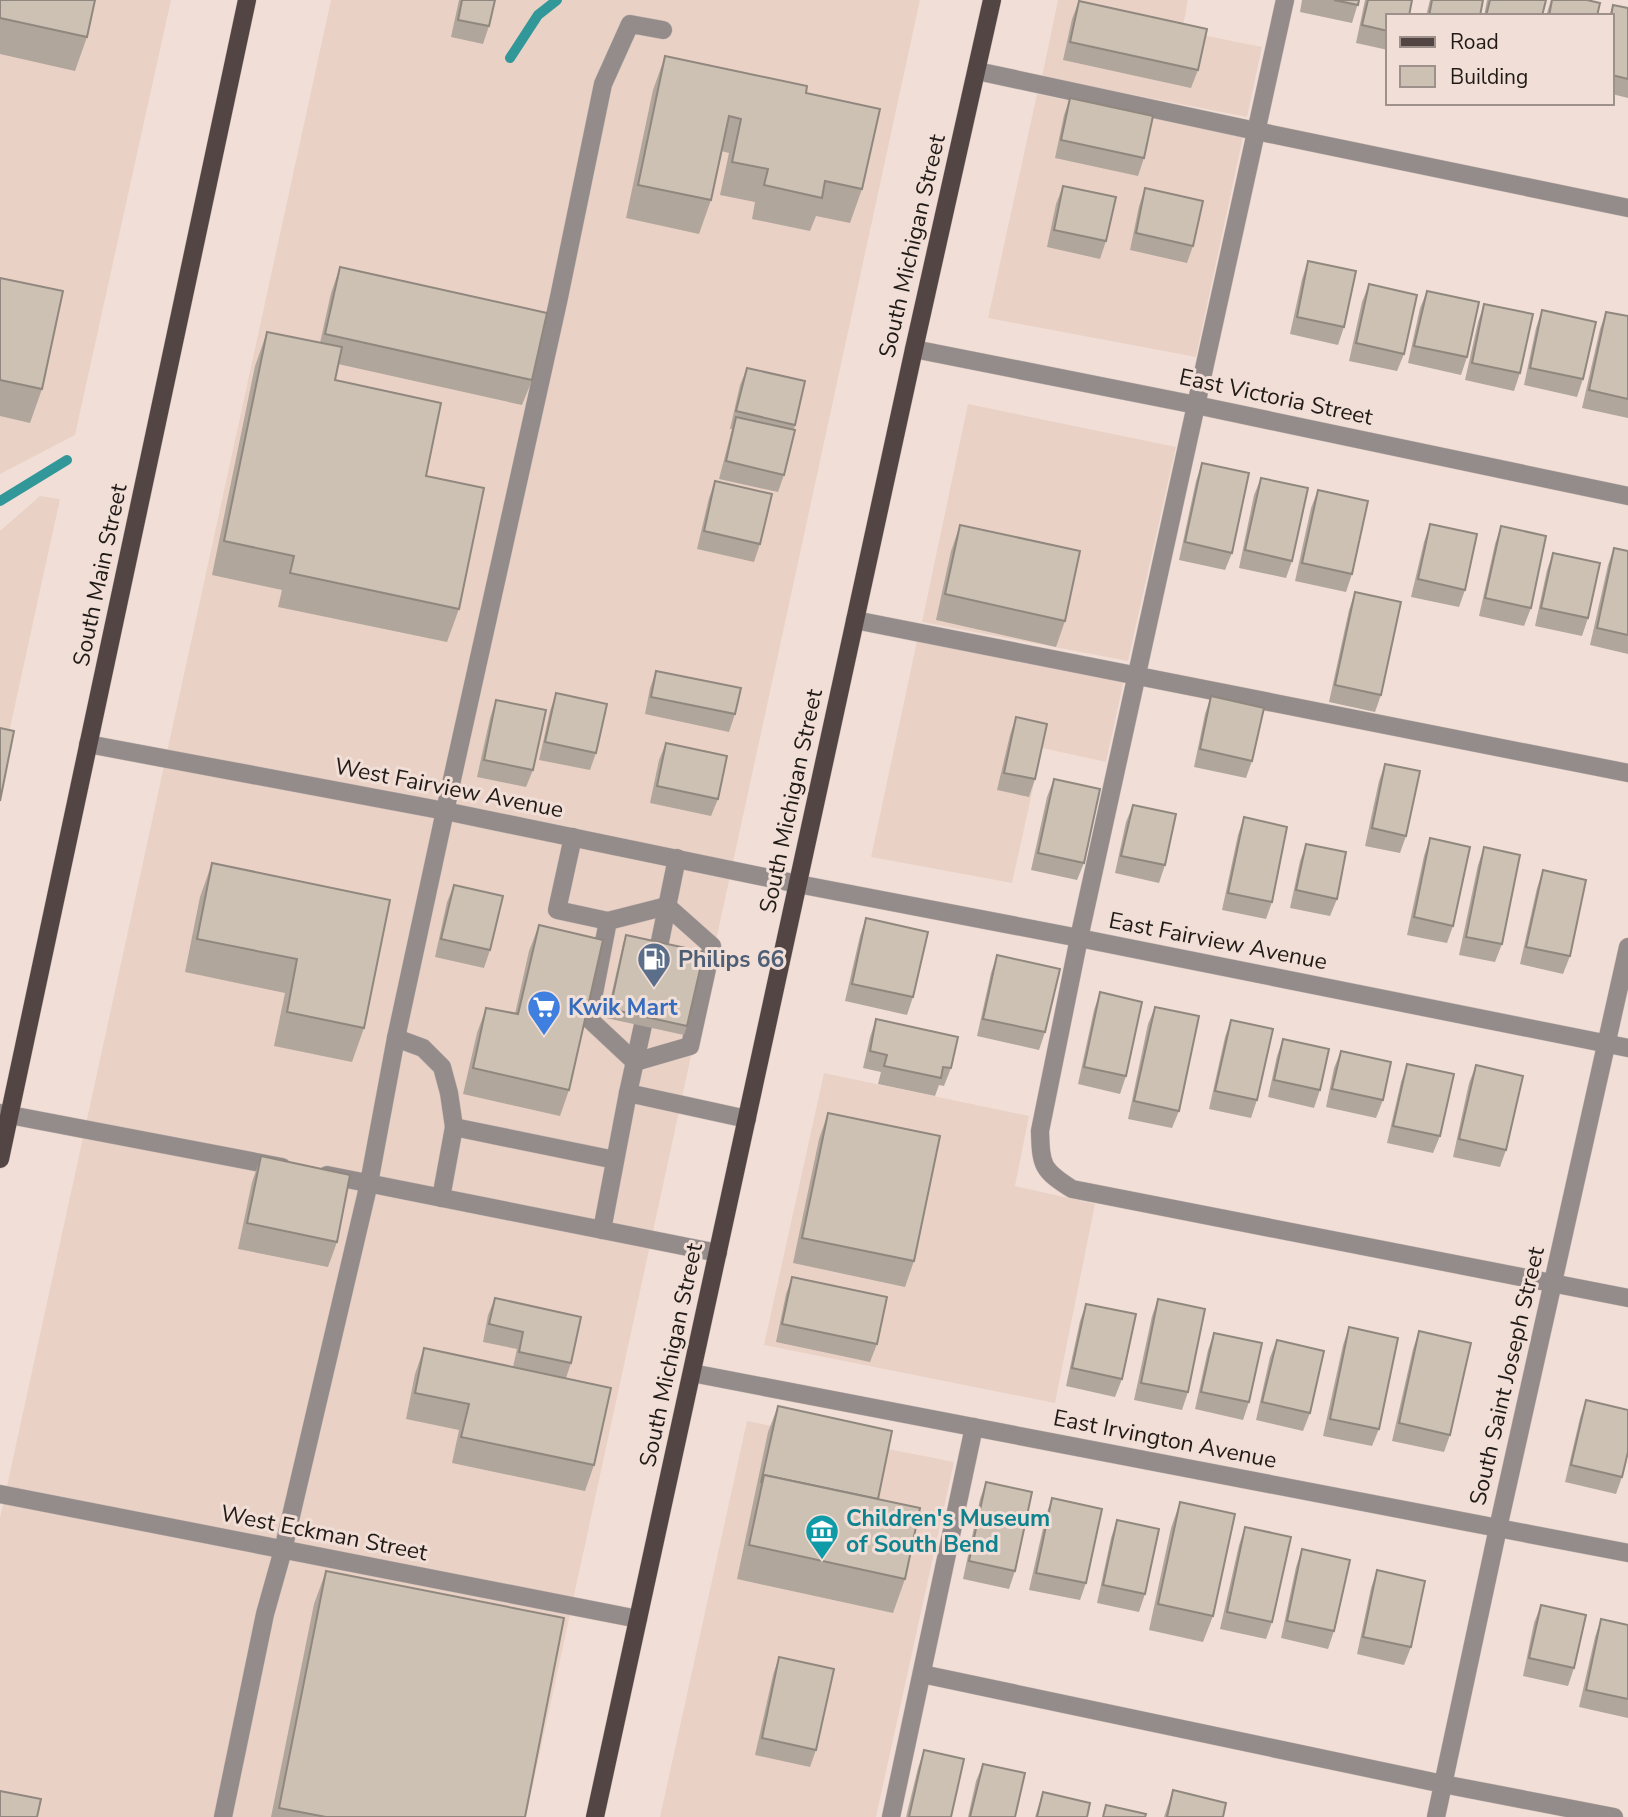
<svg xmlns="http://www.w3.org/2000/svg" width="1628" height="1817" font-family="'Nunito Sans',sans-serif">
<rect width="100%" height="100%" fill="#f1dfd7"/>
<g fill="#ead1c5">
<path d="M0,0h171l-96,435 -75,39z"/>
<path d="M331,0h589l-394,1817h-526v-299z"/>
<path d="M1058,0h130l-6,31 80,16 -15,70 -205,-40z"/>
<path d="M1037,94l206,43 -47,220 -208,-39z"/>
<path d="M968,404l208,43 -48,214 -206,-39z"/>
<path d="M40,496l20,3 -60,275v-243z"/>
<path d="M917,641l207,39 -18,82 -64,-14 -30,135 -141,-26z"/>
<path d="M824,1073l205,43 -14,70 80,18 -40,199 -291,-58z"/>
<path d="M747,1421l207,41 -78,355h-216z"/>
</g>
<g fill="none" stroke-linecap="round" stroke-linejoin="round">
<g stroke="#319798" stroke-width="10">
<path d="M510,58l28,-43 19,-15"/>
<path d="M0,501l67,-41"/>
</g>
<g stroke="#ccbcb5" stroke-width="19">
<g id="minor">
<path d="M1285,0l-206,938 -39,193c1,35 2,39 32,58l556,109"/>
<path d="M977,71l279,60 372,77"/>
<path d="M914,349l282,56 432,91"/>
<path d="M855,620l773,153"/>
<path d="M88,744l357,67 353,73 281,54 549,110"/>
<path d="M573,837l-16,73 51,11"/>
<path d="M667,906l45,40 -22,100 -55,16 -46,-43 19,-98z"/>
<path d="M658,951l19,-93"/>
<path d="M643,1025l-15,68 119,26"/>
<path d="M396,1038l27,10 19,19 7,26 5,34 -13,71"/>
<path d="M0,1113l282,54"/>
<path d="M454,1127l161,33"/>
<path d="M327,1175l391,78"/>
<path d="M602,1230l26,-137"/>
<path d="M692,1373l936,180"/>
<path d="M0,1494l638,125"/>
<path d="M922,1674l521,110 171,33"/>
<path d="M223,1817l42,-203 18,-64 86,-367 27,-145 49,-227 113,-509 45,-218 27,-60 33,6"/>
<path d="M891,1817l83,-390"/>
<path d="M1436,1817l62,-289 130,-581"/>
</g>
</g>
<g stroke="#ccbcb5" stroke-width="19">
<g id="major">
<path d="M0,1159l247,-1159"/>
<path d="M595,1817l319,-1468 78,-349"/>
</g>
</g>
<use href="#minor" stroke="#948b8b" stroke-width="18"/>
<use href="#major" stroke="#534544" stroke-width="18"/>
</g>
<g fill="#b0a69b">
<path d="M0,0l87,37 -12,34 -75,-17z"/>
<path d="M459,0h36l-6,26 -6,18 -32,-7z"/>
<path d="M1302,0h57l-7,23 -52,-11z"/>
<path d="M1365,0h47l-24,16v34l-32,-7z"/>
<path d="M1430,0h53l-3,16h-54z"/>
<path d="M1487,0h59l-4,16h-58z"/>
<path d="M1551,0h36l10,16h-51z"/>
<path d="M1079,1l119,69 -7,18 -128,-28 9,-41z"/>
<path d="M1613,5l15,3v90l-16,-4v-78h-3z"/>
<path d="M665,56l141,37 56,96 -12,34 -34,-7 -6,15 -58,-12 3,-17 -35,-7 9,-42 -8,-2 -10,49 -12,34 -73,-16 27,-128z"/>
<path d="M1070,98l74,60 -6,18 -83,-18 9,-43z"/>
<path d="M1063,186l43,55 -6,18 -53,-12 9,-43z"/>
<path d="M1145,188l48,58 -6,17 -57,-13 9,-44z"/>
<path d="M1308,261l36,66 -6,18 -48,-11 12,-55z"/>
<path d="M340,267l192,113 -10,25 -184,-41 -3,16 91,96 33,133 -12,33 -169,-35 4,-17 -70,-15 43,-209 12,-34 53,11 11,-50z"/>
<path d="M0,278l42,111 -12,34 -30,-7z"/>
<path d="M1369,284l35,70 -7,17 -48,-10 13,-59z"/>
<path d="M1427,291l40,66 -6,18 -53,-12 12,-55z"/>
<path d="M1484,304l36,69 -6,18 -49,-11 13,-58z"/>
<path d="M1542,310l41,69 -6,18 -53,-12 12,-57z"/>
<path d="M1606,312l22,4v102l-46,-10 18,-79z"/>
<path d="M747,368l48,57 -11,50 -6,17 -59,-13 13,-50h-2l10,-44z"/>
<path d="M1202,463l30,90 -7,17 -46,-10 17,-79z"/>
<path d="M1261,478l31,83 -6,17 -47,-10 15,-73z"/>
<path d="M715,481l45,63 -6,18 -57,-13 12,-51z"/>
<path d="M1318,490l34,84 -6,18 -51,-11 16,-73z"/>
<path d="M1430,524l35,66 -6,17 -48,-10 13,-55z"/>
<path d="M960,525l105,96 -9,26 -120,-27 15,-69z"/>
<path d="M1501,526l30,82 -7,18 -45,-10 16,-72z"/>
<path d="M1614,548l14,3v103l-38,-9 18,-80z"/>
<path d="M1553,553l35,65 -6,18 -47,-10 12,-56z"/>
<path d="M1355,592l26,103 -6,17 -46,-10 20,-92z"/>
<path d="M656,671l79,43 -6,18 -84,-18 5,-26z"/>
<path d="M556,693l40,60 -6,17 -51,-10 11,-49z"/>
<path d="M1211,696l41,65 -6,17 -52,-11 11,-53z"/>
<path d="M496,700l37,70 -7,17 -49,-10 13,-59z"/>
<path d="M1016,717l19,62 -6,18 -32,-7 13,-55z"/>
<path d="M666,743l52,56 -7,17 -61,-13 9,-43z"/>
<path d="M1385,764l21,72 -6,17 -35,-7 14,-65z"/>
<path d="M1054,779l30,84 -7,17 -46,-10 16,-73z"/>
<path d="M1133,805l32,60 -6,18 -44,-10 11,-51z"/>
<path d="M1244,817l28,85 -6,17 -44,-9 16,-75z"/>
<path d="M1430,838l23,88 -6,17 -40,-8 17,-79z"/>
<path d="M1306,844l31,55 -7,17 -40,-8 10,-47z"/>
<path d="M1484,847l18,97 -7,18 -36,-7 19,-90z"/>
<path d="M212,863l152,165 -12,34 -78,-16 11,-53 -100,-21 15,-75z"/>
<path d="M1543,870l27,86 -7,18 -43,-10 17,-76z"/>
<path d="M454,885l36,65 -6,18 -49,-11 12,-55z"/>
<path d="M866,918l47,79 -6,18 -62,-14 15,-65z"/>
<path d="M539,925l30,165 -9,26 -97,-22 14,-61 9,-25 29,6 14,-63z"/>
<path d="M626,935l61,91 -3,9 -78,-17 17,-74z"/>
<path d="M997,955l48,77 -6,18 -62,-14 14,-63z"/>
<path d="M1100,992l26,84 -6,18 -42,-10 16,-74z"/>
<path d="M1155,1007l24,104 -7,17 -44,-9 20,-95z"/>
<path d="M876,1019l75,49 -7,18 -5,-1 -4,11 -57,-12 3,-12 -18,-4 7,-31z"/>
<path d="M1231,1020l26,80 -6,18 -42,-9 16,-72z"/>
<path d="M1283,1039l37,51 -6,18 -46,-11 9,-41z"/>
<path d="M1341,1051l42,49 -7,18 -50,-11 8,-39z"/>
<path d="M1407,1064l33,72 -7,17 -46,-10 14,-61z"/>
<path d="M1476,1065l30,85 -6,17 -47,-10 16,-74z"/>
<path d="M828,1113l86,148 -9,26 -112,-24 26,-124z"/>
<path d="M261,1156l76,86 -9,25 -90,-18 14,-67z"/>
<path d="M792,1277l85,67 -7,18 -94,-20 10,-48z"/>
<path d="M495,1298l76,65 -5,15 28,87 -9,26 -133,-28 7,-33 -53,-11 9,-45 9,-26 89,19 4,-18 -34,-7 5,-27z"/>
<path d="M1158,1299l30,93 -6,18 -48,-10 18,-84z"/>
<path d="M1086,1304l36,75 -7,18 -49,-11 14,-65z"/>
<path d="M1349,1327l30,102 -7,17 -49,-10 20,-91z"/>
<path d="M1419,1331l31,104 -6,17 -52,-11 21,-92z"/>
<path d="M1214,1333l35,69 -6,18 -48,-11 13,-59z"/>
<path d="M1277,1340l33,73 -7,18 -47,-11 14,-63z"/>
<path d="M1586,1400l36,77 -6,17 -51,-12 15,-64z"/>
<path d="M778,1406l100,93 27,80 -12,34 -156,-34 31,-147z"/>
<path d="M986,1482l29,89 -6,18 -46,-10 17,-80z"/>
<path d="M1052,1498l34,85 -6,17 -51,-10 17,-75z"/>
<path d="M1180,1502l33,114 -10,26 -54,-12 22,-102z"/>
<path d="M1117,1520l28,74 -6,18 -42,-9 14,-65z"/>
<path d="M1245,1527l27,95 -6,17 -46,-10 19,-84z"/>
<path d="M1302,1549l32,82 -6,18 -47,-11 15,-71z"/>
<path d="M1377,1570l34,77 -7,18 -47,-11 14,-66z"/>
<path d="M326,1571l199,246h-254l43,-213z"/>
<path d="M1541,1605l33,63 -6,18 -45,-10 11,-53z"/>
<path d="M1601,1619l27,6v93l-49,-11 16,-70z"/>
<path d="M779,1657l37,93 -6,17 -55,-12 18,-80z"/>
<path d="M924,1750l27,67h-45l12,-49z"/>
<path d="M983,1764l32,53h-47l8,-36z"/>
<path d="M1173,1790l50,27h-59z"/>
<path d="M1043,1792l44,25h-52z"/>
</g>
<g fill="#cdc1b4" stroke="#90877e" stroke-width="2">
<path d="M0,0h95l-8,37 -87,-19z"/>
<path d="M462,0h33l-6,26 -31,-6z"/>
<path d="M1334,0h25l-1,5z"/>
<path d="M1368,0h44l-3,16h-21v15l-26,-6z"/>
<path d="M1432,0h51l-3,16h-51z"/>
<path d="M1490,0h56l-4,16h-56z"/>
<path d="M1552,0h35l13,3 -3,13h-48z"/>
<path d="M1079,1l128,28 -9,41 -128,-28z"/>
<path d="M1613,5l15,3v71l-16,-4v-59h-1z"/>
<path d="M665,56l142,30 -1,7 74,16 -18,80 -37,-8 -3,17 -58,-13 4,-16 -36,-7 9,-43 -12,-3 -18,84 -73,-15z"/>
<path d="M1070,98l83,18 -9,42 -83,-18z"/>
<path d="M1063,186l53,11 -10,44 -52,-11z"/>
<path d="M1145,188l58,13 -10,45 -57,-13z"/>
<path d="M1308,261l48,10 -12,56 -47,-10z"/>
<path d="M340,267l207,46 -15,67 -207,-46z"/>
<path d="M0,278l63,13 -21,98 -42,-9z"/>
<path d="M1369,284l48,11 -13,59 -48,-11z"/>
<path d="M1427,291l52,11 -12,55 -53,-11z"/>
<path d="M1484,304l49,10 -13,59 -48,-10z"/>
<path d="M1542,310l54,12 -13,57 -53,-11z"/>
<path d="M1606,312l22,4v83l-39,-9z"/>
<path d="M267,332l75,15 -7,33 106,23 -15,73 58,12 -25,121 -169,-36 4,-17 -70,-15z"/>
<path d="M747,368l58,13 -10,44 -59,-14z"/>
<path d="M736,417l59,13 -11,45 -58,-14z"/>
<path d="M1202,463l47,10 -17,80 -47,-11z"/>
<path d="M1261,478l47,10 -16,73 -47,-11z"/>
<path d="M715,481l57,13 -12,50 -56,-13z"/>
<path d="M1318,490l50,11 -16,73 -50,-11z"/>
<path d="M1430,524l47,10 -12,56 -47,-11z"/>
<path d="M960,525l120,26 -15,70 -120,-27z"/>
<path d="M1501,526l45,10 -15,72 -46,-10z"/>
<path d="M1614,548l14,3v84l-31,-7z"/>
<path d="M1553,553l47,10 -12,55 -47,-10z"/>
<path d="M1355,592l46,10 -20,93 -46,-10z"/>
<path d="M656,671l85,17 -6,26 -84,-17z"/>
<path d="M556,693l51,11 -11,49 -51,-11z"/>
<path d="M1211,696l53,12 -12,53 -52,-12z"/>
<path d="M496,700l50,10 -13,60 -49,-10z"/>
<path d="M1016,717l31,7 -12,55 -31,-6z"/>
<path d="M0,728l14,3 -14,70z"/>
<path d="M666,743l61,13 -9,43 -61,-13z"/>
<path d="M1385,764l35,7 -14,65 -34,-8z"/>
<path d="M1054,779l46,10 -16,74 -46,-10z"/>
<path d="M1133,805l43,9 -11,51 -44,-9z"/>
<path d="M1244,817l43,10 -15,75 -44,-9z"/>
<path d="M1430,838l40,9 -17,79 -39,-9z"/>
<path d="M1306,844l40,8 -9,47 -41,-9z"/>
<path d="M1484,847l36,8 -18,89 -36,-7z"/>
<path d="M212,863l178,37 -26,128 -77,-16 10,-53 -100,-20z"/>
<path d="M1543,870l43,10 -16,76 -44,-9z"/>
<path d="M454,885l49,11 -13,54 -49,-11z"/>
<path d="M866,918l62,14 -15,65 -61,-13z"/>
<path d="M539,925l64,15 -34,150 -96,-22 13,-60 32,6z"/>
<path d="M626,935l78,17 -17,74 -77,-17z"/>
<path d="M997,955l63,14 -15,63 -62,-13z"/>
<path d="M1100,992l42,10 -16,74 -42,-9z"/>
<path d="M1155,1007l44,9 -20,95 -45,-10z"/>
<path d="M876,1019l82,18 -7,31 -8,-1 -2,11 -57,-12 3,-11 -17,-4z"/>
<path d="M1231,1020l42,9 -16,71 -42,-9z"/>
<path d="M1283,1039l46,10 -9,41 -46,-10z"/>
<path d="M1341,1051l50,11 -8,38 -51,-11z"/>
<path d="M1407,1064l47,10 -14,62 -47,-10z"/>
<path d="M1476,1065l47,11 -17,74 -47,-11z"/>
<path d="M828,1113l112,23 -26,125 -112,-23z"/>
<path d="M261,1156l89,19 -13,67 -90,-19z"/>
<path d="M792,1277l95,20 -10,47 -95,-20z"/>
<path d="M495,1298l86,19 -10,46 -52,-11 4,-20 -34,-8z"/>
<path d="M1158,1299l47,10 -17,83 -47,-9z"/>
<path d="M1086,1304l50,10 -14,65 -50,-11z"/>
<path d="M1349,1327l49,11 -19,91 -49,-10z"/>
<path d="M1419,1331l52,12 -21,92 -51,-12z"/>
<path d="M1214,1333l48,10 -13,59 -48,-10z"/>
<path d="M1277,1340l47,11 -14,62 -48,-11z"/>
<path d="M424,1348l187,40 -17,77 -133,-28 8,-33 -54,-11z"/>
<path d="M1586,1400l42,10v42l-6,25 -51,-12z"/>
<path d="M778,1406l114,25 -14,68 -114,-24 -3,8z"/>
<path d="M764,1475l156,33 -15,71 -156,-34z"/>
<path d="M986,1482l46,10 -17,79 -46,-10z"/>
<path d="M1052,1498l50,11 -16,74 -50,-10z"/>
<path d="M1180,1502l55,12 -22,102 -55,-12z"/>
<path d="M1117,1520l42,9 -14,65 -42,-9z"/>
<path d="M1245,1527l46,10 -19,85 -45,-10z"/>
<path d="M1302,1549l48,11 -16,71 -47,-10z"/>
<path d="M1377,1570l48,11 -14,66 -48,-10z"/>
<path d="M326,1571l238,47 -39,199h-199l-47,-9z"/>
<path d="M1541,1605l45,10 -12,53 -45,-10z"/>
<path d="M1601,1619l27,6v74l-42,-9z"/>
<path d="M779,1657l55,12 -18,81 -54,-12z"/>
<path d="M924,1750l40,9 -13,58h-42z"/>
<path d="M983,1764l42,9 -10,44h-45z"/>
<path d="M1173,1790l53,13 -3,14h-56z"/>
<path d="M0,1791l41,8 -4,18h-37z"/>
<path d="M1043,1792l47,11 -3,14h-50z"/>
<path d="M1106,1805l40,9 -1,3h-42z"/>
</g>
<defs>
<g id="fuel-pin" transform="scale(1.75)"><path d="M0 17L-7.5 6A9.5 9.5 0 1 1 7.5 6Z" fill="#5c6f8a" stroke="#f1dfd7"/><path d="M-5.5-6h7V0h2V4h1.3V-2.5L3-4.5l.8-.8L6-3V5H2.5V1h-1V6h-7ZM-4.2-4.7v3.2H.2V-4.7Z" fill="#fff"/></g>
<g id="supermarket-pin" transform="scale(1.75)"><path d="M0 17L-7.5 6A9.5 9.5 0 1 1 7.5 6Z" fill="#3f7fe0" stroke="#f1dfd7"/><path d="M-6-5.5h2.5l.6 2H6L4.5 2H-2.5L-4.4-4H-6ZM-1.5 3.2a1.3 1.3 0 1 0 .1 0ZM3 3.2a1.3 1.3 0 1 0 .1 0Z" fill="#fff"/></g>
<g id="museum-pin" transform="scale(1.75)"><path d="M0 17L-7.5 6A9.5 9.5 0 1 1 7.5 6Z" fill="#0f9aa8" stroke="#f1dfd7"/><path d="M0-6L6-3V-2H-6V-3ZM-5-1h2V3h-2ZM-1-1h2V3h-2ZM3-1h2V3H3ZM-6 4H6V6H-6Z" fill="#fff"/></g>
</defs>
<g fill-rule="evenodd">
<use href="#fuel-pin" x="654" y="959"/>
<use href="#supermarket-pin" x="544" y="1007"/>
<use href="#museum-pin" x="822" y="1531"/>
</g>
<g text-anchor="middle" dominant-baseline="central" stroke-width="6" stroke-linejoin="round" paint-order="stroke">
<g font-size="23" fill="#211b18" stroke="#f1dfd7">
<text transform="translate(912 246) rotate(-77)">South Michigan Street</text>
<text transform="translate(1276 397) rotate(12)">East Victoria Street</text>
<text transform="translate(100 575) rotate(-78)">South Main Street</text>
<text transform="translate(449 788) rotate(11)">West Fairview Avenue</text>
<text transform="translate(791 801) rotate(-78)">South Michigan Street</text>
<text transform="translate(1218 941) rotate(11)">East Fairview Avenue</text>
<text transform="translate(671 1355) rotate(-78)">South Michigan Street</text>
<text transform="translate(1507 1376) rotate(-77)">South Saint Joseph Street</text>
<text transform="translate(1165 1439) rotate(11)">East Irvington Avenue</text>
<text transform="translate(324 1533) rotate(11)">West Eckman Street</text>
</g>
<g font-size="23" font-weight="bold" fill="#4e5e75" stroke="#f1dfd7" text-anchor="start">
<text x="678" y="959">Philips 66</text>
</g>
<g font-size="23" font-weight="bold" fill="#366cbe" stroke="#f1dfd7" text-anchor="start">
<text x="568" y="1007">Kwik Mart</text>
</g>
<g font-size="23" font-weight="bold" fill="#0d838f" stroke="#f1dfd7" text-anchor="start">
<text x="846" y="1518">Children's Museum<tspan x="846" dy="26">of South Bend</tspan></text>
</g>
</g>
<rect x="1386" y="14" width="228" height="91" fill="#f1dfd7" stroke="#9e918b" stroke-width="2"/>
<rect x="1400" y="37" width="35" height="10" fill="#534544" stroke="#9e918b" stroke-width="2"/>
<text x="1450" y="49" font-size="21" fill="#211b18">Road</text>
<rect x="1400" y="66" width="35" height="21" fill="#cdc1b4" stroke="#9e918b" stroke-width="2"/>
<text x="1450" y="84" font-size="21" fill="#211b18">Building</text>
</svg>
